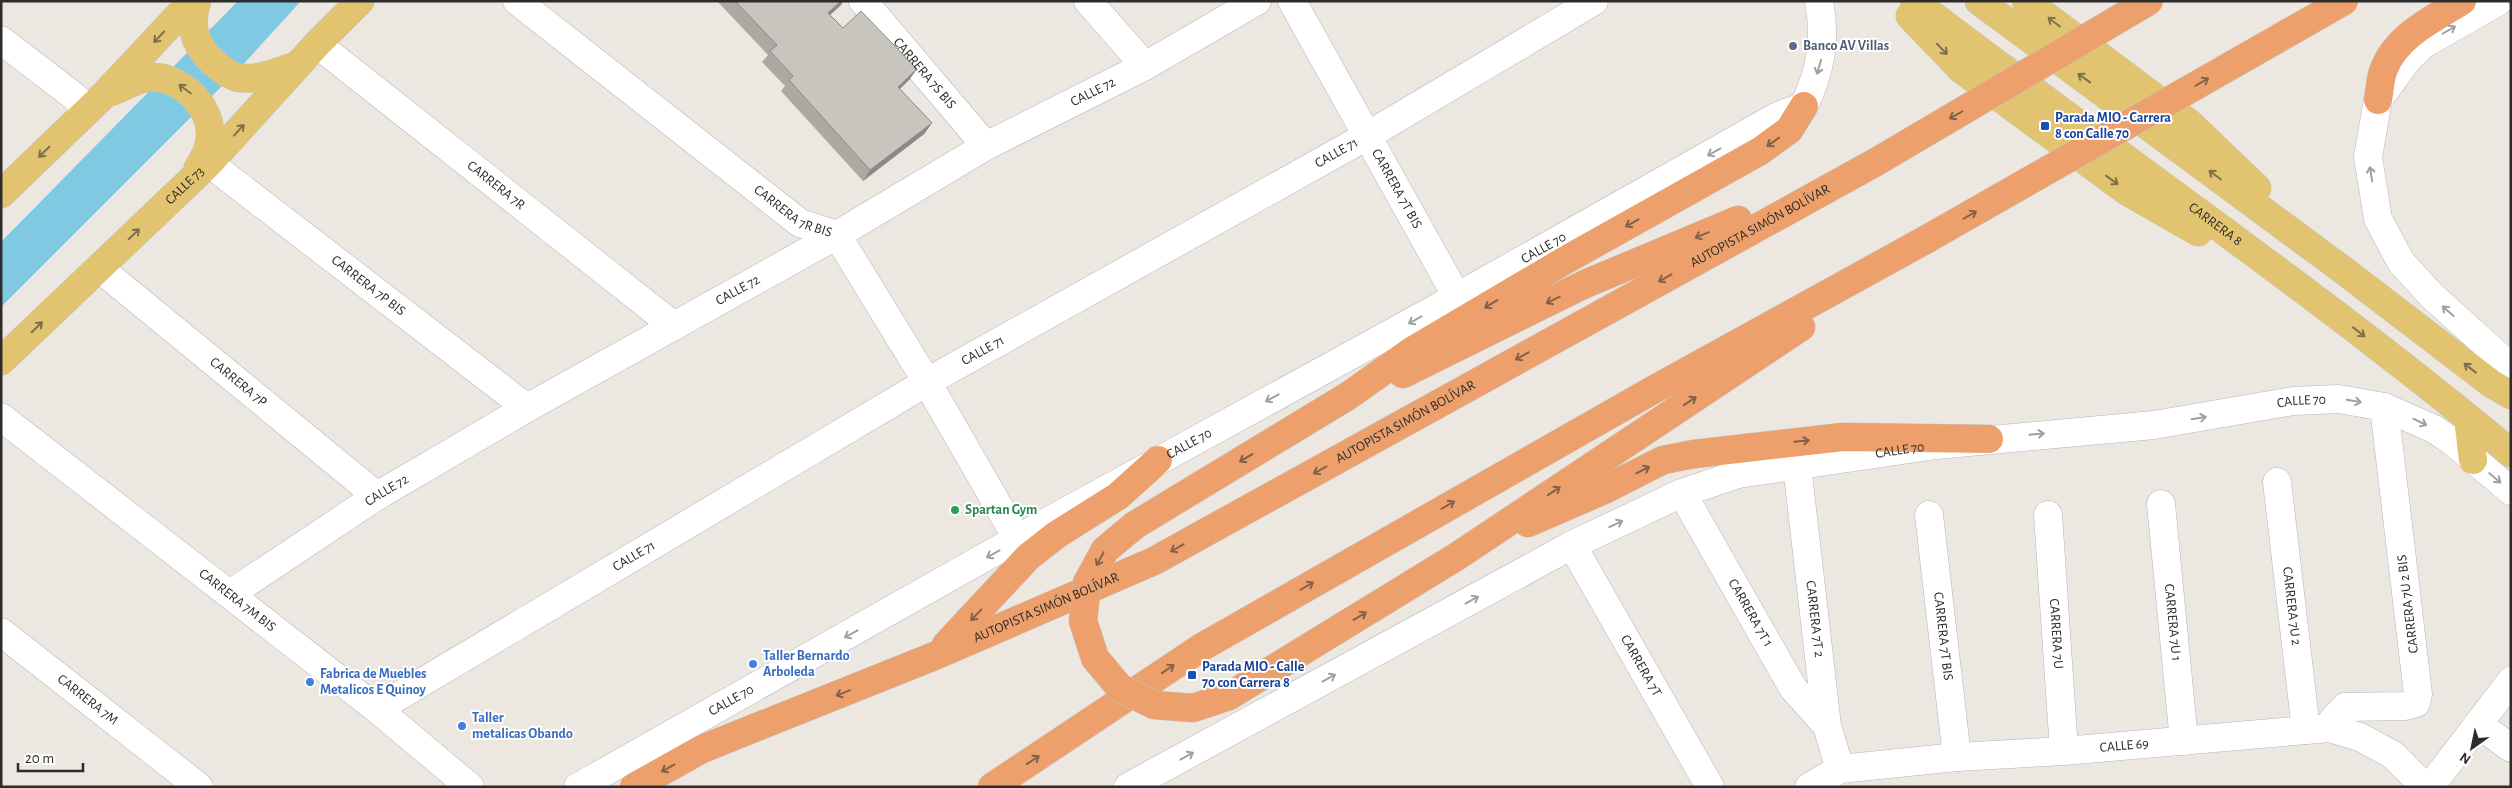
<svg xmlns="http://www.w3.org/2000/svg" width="2512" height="788" font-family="'Alegreya Sans',sans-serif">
<rect width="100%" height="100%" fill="#ece7e0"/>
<path fill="#7fcae2" d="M238,1h63l-61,67 -239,239v-65z"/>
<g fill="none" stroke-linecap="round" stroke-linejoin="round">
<g stroke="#b4b6be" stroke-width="29">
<g id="minor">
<path id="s1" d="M517,1l283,222 37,12 90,147 91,158"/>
<path id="s2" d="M863,1l123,145"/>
<path d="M1088,1l57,65"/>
<path id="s3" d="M1292,1l165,296"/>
<path d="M2499,1l-75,43 -15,14 -31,42 -10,57 10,62 23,43 31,34 79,71"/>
<path d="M1,40l74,57 12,13"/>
<path id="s4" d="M317,44l357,282"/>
<path id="s5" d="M209,163l318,245"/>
<path id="s6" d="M99,268l278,228"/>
<path id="s7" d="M1,417l376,292 93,78"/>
<path id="s8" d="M1797,466l30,260 13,43"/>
<path id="s9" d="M2277,482l29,248"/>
<path id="s10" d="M1682,493l111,195 34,38"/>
<path id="s11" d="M2161,504l23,237"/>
<path id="s12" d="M1929,515l28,242"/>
<path id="s13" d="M2048,515l16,236"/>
<path id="s14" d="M1572,545l138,242"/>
<path id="s15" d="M230,594l147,-98 150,-88 310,-173 149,-89 159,-80 112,-65"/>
<path id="s16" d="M1,632l198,155"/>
<path id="s17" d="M377,709l550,-327 440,-246 227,-135"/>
<path d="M2478,724l33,24"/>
<path d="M2330,728l3,-8 12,-13 60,-1 11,-3 2,-9 -34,-287"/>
<path id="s18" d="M578,787l469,-265 410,-225 321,-181 26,-10c17,-37 22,-65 15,-105"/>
<path id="s19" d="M1128,787l444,-242 110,-52 56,-19 199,-29 217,-20 139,-24 46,-2 45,8 50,22 19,13 58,49"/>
<path id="s20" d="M1809,787l31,-18 117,-12 107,-6 266,-23 30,9 33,18 32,32"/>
<path d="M2430,787l81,-106"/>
</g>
</g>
<g stroke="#c4c4c4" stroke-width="29">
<g id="major">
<path d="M197,1c-9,27 -1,48 21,65 7,6 15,12 24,12 18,2 37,-7 54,-12"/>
<path id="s21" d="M1914,1c198,152 405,292 597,452"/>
<path d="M1979,1l364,269 149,114 19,11"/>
<path d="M2026,1l163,122 68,65"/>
<path d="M1910,16l51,53 167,123 70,40"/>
<path d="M113,91c14,-5 25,-14 40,-14 30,1 60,31 57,62 -1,10 -6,20 -12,29"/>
<path d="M1,194l104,-100 87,-93"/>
<path id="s22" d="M1,361l208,-198 108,-119 43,-43"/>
<path d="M2468,418l5,42"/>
</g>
</g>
<g stroke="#c4c4c4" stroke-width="29">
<g id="highway">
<path d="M2378,100c2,-10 2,-22 6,-31 13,-34 50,-50 78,-68"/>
<path d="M1403,374l182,-90 153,-64"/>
<path d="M1528,523l76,-33 59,-30 31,-6 149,-17 146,2"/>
<path d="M1135,525l213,-129 65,-46 156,-92 191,-107 29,-21 15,-24"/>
<path d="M946,645l82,-88 28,-22 62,-39 40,-36"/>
<path d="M1229,696l227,-139 345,-230"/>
<path id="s23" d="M634,787l68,-38 235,-94 217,-94 722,-399"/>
<path d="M992,787l210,-140 451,-257 274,-151"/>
</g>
</g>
<use href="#minor" stroke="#fff" stroke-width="28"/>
<use href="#major" stroke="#e2c470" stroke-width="28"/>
<use href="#highway" stroke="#eda06b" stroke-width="28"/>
<g stroke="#c4c4c4" stroke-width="29" stroke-linecap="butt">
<g id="highway-bridge">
<path d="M1876,162l273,-161"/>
<path d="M1927,239l417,-238"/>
<path d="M1135,525l-30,25 -18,33 -4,38 12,37 25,30 34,17 39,3 36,-12"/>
</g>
</g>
<use href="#highway-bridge" stroke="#eda06b" stroke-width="28"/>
</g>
<path fill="#aca9a3" d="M717,1h126l-2,4 -11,10 13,13 74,41 -8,11 -9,9 32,34 -8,11 -61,47 -82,-90 4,-5 -23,-24 6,-7z"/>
<g fill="#8c8a85">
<path d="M841,1h2l-2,4 -21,19 8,-11z"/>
<path d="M917,69l-8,11 -19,18 8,-11z"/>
<path d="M932,123l-8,11 -61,47 7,-11z"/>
</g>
<path fill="#c8c5be" stroke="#8c8a85" d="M735,1h106l-13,12 15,15 18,-17 56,58 -19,18 34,36 -62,47 -81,-90 4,-4 -23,-25 7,-6z"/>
<defs><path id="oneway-shaft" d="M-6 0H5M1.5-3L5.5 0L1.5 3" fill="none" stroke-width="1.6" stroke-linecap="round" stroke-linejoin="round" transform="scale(1.25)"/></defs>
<g stroke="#7e704b">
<use href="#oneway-shaft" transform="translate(2054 22) rotate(-143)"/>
<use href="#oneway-shaft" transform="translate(159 37) rotate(133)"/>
<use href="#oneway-shaft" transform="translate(1942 49) rotate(46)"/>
<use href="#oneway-shaft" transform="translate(2084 78) rotate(-144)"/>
<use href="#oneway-shaft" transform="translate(185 89) rotate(-143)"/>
<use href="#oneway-shaft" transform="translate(239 130) rotate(-48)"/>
<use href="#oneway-shaft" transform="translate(44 152) rotate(136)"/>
<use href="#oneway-shaft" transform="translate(2215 175) rotate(-143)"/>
<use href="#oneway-shaft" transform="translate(2112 180) rotate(36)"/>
<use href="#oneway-shaft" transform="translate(134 234) rotate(-44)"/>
<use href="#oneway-shaft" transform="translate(37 327) rotate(-44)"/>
<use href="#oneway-shaft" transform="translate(2359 332) rotate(38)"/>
<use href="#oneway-shaft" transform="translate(2470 368) rotate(-142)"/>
</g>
<g stroke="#a0a0a0">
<use href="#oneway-shaft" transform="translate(2449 30) rotate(-30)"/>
<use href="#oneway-shaft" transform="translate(1819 67) rotate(106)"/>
<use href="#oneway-shaft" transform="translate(1714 152) rotate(151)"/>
<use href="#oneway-shaft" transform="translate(2371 174) rotate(-99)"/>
<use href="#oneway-shaft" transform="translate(2448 311) rotate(-139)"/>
<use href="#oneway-shaft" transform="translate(1415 320) rotate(151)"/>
<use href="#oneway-shaft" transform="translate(1272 398) rotate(151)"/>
<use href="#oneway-shaft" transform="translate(2354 401) rotate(10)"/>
<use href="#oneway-shaft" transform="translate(2199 418) rotate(-9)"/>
<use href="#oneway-shaft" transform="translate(2420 422) rotate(26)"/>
<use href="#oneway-shaft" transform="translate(2037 434) rotate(-5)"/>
<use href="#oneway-shaft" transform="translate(2495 478) rotate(40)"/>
<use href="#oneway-shaft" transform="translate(1616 524) rotate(-25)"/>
<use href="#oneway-shaft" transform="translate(993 554) rotate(151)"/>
<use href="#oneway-shaft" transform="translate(1472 600) rotate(-29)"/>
<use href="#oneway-shaft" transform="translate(851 634) rotate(151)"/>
<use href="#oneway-shaft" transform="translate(1329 678) rotate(-29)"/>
<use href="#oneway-shaft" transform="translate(1187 756) rotate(-29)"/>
</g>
<g stroke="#836048">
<use href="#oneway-shaft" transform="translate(2202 82) rotate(-30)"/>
<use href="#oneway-shaft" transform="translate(1956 115) rotate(150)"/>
<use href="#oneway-shaft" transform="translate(1773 142) rotate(144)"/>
<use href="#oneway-shaft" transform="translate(1970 215) rotate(-30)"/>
<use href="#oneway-shaft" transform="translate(1632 223) rotate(151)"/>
<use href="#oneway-shaft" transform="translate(1702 235) rotate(157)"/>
<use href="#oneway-shaft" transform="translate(1665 278) rotate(151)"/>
<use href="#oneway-shaft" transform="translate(1553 300) rotate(153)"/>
<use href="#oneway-shaft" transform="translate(1491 304) rotate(149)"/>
<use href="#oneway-shaft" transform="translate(1522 356) rotate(151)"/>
<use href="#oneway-shaft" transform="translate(1690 401) rotate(-33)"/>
<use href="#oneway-shaft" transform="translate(1802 441) rotate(-6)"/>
<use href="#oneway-shaft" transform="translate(1246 458) rotate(149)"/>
<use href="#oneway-shaft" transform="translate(1320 470) rotate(151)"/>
<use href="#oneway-shaft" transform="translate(1643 470) rotate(-27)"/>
<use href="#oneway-shaft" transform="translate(1554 491) rotate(-33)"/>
<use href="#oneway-shaft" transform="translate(1448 505) rotate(-30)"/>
<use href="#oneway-shaft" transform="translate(1177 548) rotate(151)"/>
<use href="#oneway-shaft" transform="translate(1100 559) rotate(118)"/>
<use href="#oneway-shaft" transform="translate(1307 586) rotate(-30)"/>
<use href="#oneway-shaft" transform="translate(976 615) rotate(134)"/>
<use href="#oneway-shaft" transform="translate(1360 616) rotate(-31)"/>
<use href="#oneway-shaft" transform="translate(1168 669) rotate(-34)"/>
<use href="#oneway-shaft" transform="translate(843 693) rotate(158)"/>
<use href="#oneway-shaft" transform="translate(1033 760) rotate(-34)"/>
<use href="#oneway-shaft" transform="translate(668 768) rotate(151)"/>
</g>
<circle fill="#5c6f8a" stroke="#fff" stroke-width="2" cx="1793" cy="46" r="5"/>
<g fill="#1a4fb4" stroke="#fff" stroke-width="2">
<rect x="2040" y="121" width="10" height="10" rx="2.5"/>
<rect x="1187" y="670" width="10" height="10" rx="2.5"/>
</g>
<circle fill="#2e9e5b" stroke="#fff" stroke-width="2" cx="955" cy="510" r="5"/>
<g fill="#3f7fe0" stroke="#fff" stroke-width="2">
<circle cx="753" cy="664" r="5"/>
<circle cx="310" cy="682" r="5"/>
<circle cx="462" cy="726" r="5"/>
</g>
<g text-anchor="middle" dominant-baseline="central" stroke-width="4" stroke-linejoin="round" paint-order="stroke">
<g font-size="14" font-weight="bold" fill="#4e5e75" stroke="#fff" text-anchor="start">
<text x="1803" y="46">Banco AV Villas</text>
</g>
<g font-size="14" fill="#2c2c2c" stroke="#fff">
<text stroke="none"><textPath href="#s2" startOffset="95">CARRERA 7S BIS</textPath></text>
<text stroke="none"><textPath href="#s15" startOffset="999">CALLE 72</textPath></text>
<text stroke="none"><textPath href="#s17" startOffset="1109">CALLE 71</textPath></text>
<text stroke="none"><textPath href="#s4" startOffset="228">CARRERA 7R</textPath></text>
<text stroke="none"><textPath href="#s22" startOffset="254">CALLE 73</textPath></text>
<text stroke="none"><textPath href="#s3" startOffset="215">CARRERA 7T BIS</textPath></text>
<text stroke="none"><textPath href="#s1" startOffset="348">CARRERA 7R BIS</textPath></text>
<text stroke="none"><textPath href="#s21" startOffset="375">CARRERA 8</textPath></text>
<text stroke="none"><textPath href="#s23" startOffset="1260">AUTOPISTA SIMÓN BOLÍVAR</textPath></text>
<text stroke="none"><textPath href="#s18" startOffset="1106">CALLE 70</textPath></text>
<text stroke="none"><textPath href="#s5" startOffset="201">CARRERA 7P BIS</textPath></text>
<text stroke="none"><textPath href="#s15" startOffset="592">CALLE 72</textPath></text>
<text stroke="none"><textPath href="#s17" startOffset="704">CALLE 71</textPath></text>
<text stroke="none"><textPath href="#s6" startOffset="180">CARRERA 7P</textPath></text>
<text stroke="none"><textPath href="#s19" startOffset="1255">CALLE 70</textPath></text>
<text stroke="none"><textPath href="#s23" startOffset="855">AUTOPISTA SIMÓN BOLÍVAR</textPath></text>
<text stroke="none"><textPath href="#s18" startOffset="701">CALLE 70</textPath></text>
<text stroke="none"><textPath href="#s19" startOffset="850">CALLE 70</textPath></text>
<text stroke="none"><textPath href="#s15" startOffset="188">CALLE 72</textPath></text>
<text stroke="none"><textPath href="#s17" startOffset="299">CALLE 71</textPath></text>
<text stroke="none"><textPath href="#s7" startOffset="299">CARRERA 7M BIS</textPath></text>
<text transform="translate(2408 604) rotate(-97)">CARRERA 7U 2 BIS</text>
<text stroke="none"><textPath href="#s9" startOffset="125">CARRERA 7U 2</textPath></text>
<text stroke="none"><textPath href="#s23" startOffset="450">AUTOPISTA SIMÓN BOLÍVAR</textPath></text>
<text stroke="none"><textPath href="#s10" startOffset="138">CARRERA 7T 1</textPath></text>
<text stroke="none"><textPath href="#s8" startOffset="154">CARRERA 7T 2</textPath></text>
<text stroke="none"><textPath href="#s11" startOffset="119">CARRERA 7U 1</textPath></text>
<text stroke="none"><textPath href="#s13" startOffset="119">CARRERA 7U</textPath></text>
<text stroke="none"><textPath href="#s12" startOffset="122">CARRERA 7T BIS</textPath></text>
<text stroke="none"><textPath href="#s14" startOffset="139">CARRERA 7T</textPath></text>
<text stroke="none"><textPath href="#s16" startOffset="110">CARRERA 7M</textPath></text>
<text stroke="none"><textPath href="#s18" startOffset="176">CALLE 70</textPath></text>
<text stroke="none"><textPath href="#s20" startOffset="321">CALLE 69</textPath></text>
</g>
<g font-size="14" font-weight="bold" fill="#164399" stroke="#fff" text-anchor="start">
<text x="2055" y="118">Parada MIO - Carrera<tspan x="2055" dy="16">8 con Calle 70</tspan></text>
<text x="1202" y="667">Parada MIO - Calle<tspan x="1202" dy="16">70 con Carrera 8</tspan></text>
</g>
<g font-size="14" font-weight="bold" fill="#27864d" stroke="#fff" text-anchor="start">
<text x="965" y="510">Spartan Gym</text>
</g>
<g font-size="14" font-weight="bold" fill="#366cbe" stroke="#fff" text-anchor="start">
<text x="763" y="656">Taller Bernardo<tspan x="763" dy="16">Arboleda</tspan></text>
<text x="320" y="674">Fabrica de Muebles<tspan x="320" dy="16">Metalicos E Quinoy</tspan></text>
<text x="472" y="718">Taller<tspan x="472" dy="16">metalicas Obando</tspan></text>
</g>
</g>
<rect width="2512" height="788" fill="none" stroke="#2c2c2c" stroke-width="5"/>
<g transform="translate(2472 748) rotate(213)" stroke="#ffffff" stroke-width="4" paint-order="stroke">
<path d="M0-4L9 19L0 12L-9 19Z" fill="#2c2c2c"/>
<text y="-8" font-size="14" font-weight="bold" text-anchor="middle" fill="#2c2c2c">N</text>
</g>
<path d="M18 763v8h65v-8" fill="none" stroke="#2c2c2c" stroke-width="2.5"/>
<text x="25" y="763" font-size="15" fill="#2c2c2c" stroke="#ffffff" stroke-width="4" paint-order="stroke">20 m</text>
</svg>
